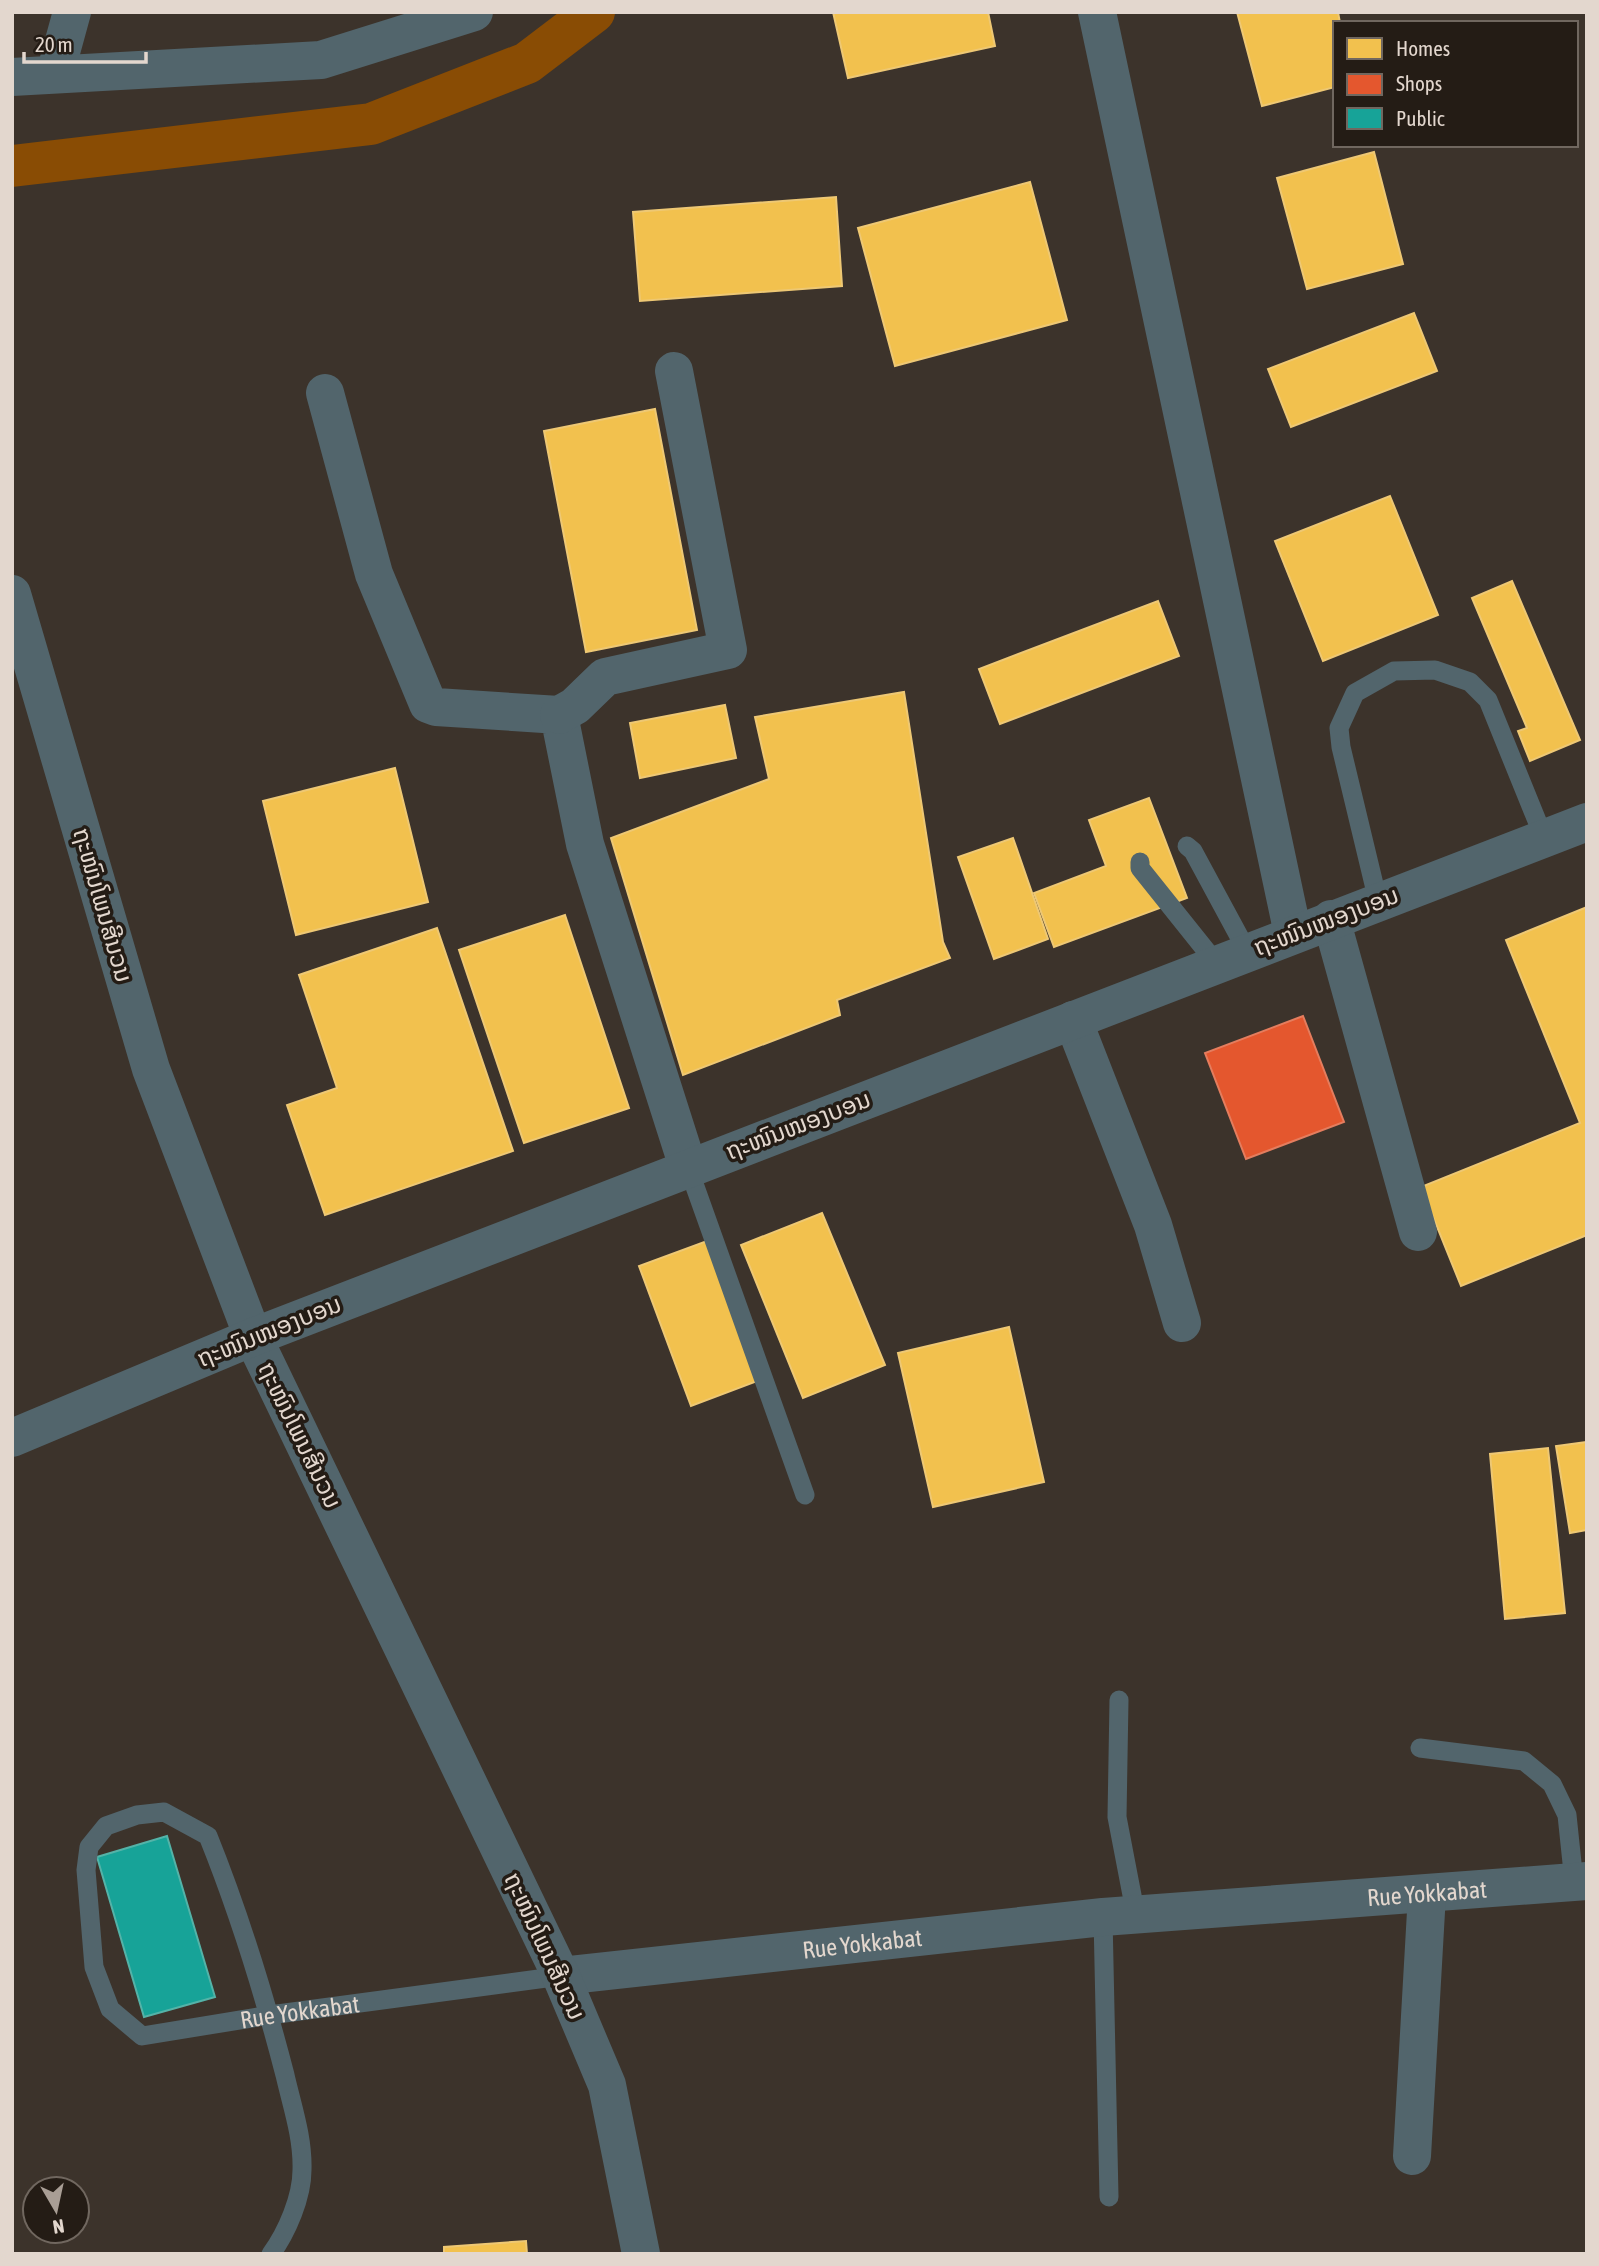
<svg xmlns="http://www.w3.org/2000/svg" width="1599" height="2266" font-family="'Asap Condensed','Noto Sans Lao',sans-serif">
<rect width="100%" height="100%" fill="#3c332b"/>
<g fill="#f2c14e" stroke="#eec874" stroke-width="2">
<path d="M833,12h155l7,34 -147,32z"/>
<path d="M1237,12h101l2,11h-5v64l-73,19z"/>
<path d="M1374,152l29,112 -96,25 -30,-111z"/>
<path d="M1030,182l37,138 -172,46 -37,-138z"/>
<path d="M836,197l6,89 -202,15 -7,-89z"/>
<path d="M1414,313l23,58 -146,56 -23,-58z"/>
<path d="M655,409l42,221 -111,22 -42,-221z"/>
<path d="M1390,496l48,119 -115,46 -48,-120z"/>
<path d="M1512,581l68,159 -50,21 -12,-30 9,-3 -55,-130z"/>
<path d="M1158,601l21,55 -179,68 -21,-55z"/>
<path d="M904,692l39,250 7,16 -113,42 3,15 -157,60 -72,-237 158,-59 -14,-62z"/>
<path d="M725,705l11,53 -96,20 -10,-55z"/>
<path d="M395,768l33,134 -132,33 -33,-134z"/>
<path d="M1149,798l38,100 -133,49 -20,-54 72,-27 -17,-46z"/>
<path d="M1013,838l35,101 -54,20 -36,-102z"/>
<path d="M1587,907v328l-126,51 -40,-99 159,-64 -74,-183z"/>
<path d="M565,915l64,193 -105,35 -65,-193z"/>
<path d="M437,928l76,223 -188,64 -38,-110 50,-17 -38,-113z"/>
<path d="M822,1213l63,152 -82,33 -62,-153z"/>
<path d="M707,1241l53,139 -69,26 -52,-140z"/>
<path d="M1009,1327l35,155 -111,25 -35,-154z"/>
<path d="M1587,1442v88l-17,3 -14,-87z"/>
<path d="M1548,1448l17,165 -60,6 -15,-165z"/>
<path d="M526,2241l1,13h-83v-7z"/>
</g>
<path fill="#e4572e" stroke="#e47d5e" stroke-width="2" d="M1303,1016l41,106 -98,37 -41,-106z"/>
<path fill="#17a398" stroke="#54b3a8" stroke-width="2" d="M167,1836l48,161 -71,20 -47,-160z"/>
<g fill="none" stroke-linecap="round" stroke-linejoin="round">
<path stroke="#894c04" stroke-width="42" d="M12,166l359,-42 156,-61 67,-51"/>
<g stroke="#52656c" stroke-width="19">
<path d="M1187,846l6,5 54,100"/>
<path d="M1140,862v6l76,95"/>
<path d="M1378,901l-37,-154 -2,-19 16,-35 39,-22 41,-1 35,12 18,18 56,138"/>
<path d="M688,1167l117,328"/>
<path d="M1119,1700l-2,117 19,99"/>
<path d="M1420,1748l104,13 28,23 15,31 7,67"/>
<path d="M1103,1917l6,280"/>
<path id="s1" d="M271,2254c16,-22 31,-57 31,-84 1,-33 -10,-64 -17,-95 -21,-81 -46,-162 -77,-239l-44,-24 -27,3 -31,11 -17,21 -3,23 8,97 16,42 32,27 128,-21 291,-39"/>
</g>
<g stroke="#52656c" stroke-width="38">
<path d="M1097,12l196,922"/>
<path d="M55,74l17,-62"/>
<path d="M12,77l309,-17 153,-48"/>
<path d="M325,393l49,181 54,130 8,3 123,8 26,129 103,323"/>
<path d="M559,715l16,-9 30,-29 123,-27 -54,-279"/>
<path d="M1331,919l87,313"/>
<path d="M1073,1020l80,205 29,98"/>
<path id="s2" d="M561,1976l542,-59 484,-36"/>
<path d="M1412,2156l15,-262"/>
</g>
<g stroke="#52656c" stroke-width="38">
<path d="M12,594l139,475 102,268 308,639 46,109 34,169"/>
<path d="M12,1438l241,-101 1334,-515"/>
</g>
</g>
<g text-anchor="middle" dominant-baseline="central" stroke-width="7" stroke-linejoin="round" paint-order="stroke">
<g font-size="24" fill="#e3d7ce" stroke="#241c15">
<text transform="translate(103 905) rotate(74)">ຖະໜົນໂພນສີນວນ</text>
<text transform="translate(1326 921) rotate(-21)">ຖະໜົນໜອງບອນ</text>
<text transform="translate(798 1125) rotate(-21)">ຖະໜົນໜອງບອນ</text>
<text transform="translate(269 1331) rotate(-22)">ຖະໜົນໜອງບອນ</text>
<text transform="translate(300 1435) rotate(64)">ຖະໜົນໂພນສີນວນ</text>
<text stroke="none"><textPath href="#s2" startOffset="870">Rue Yokkabat</textPath></text>
<text stroke="none"><textPath href="#s2" startOffset="303">Rue Yokkabat</textPath></text>
<text transform="translate(545 1946) rotate(65)">ຖະໜົນໂພນສີນວນ</text>
<text stroke="none"><textPath href="#s1" startOffset="943">Rue Yokkabat</textPath></text>
</g>
</g>
<rect width="1599" height="2266" fill="none" stroke="#e3d7ce" stroke-width="28"/>
<rect x="1333" y="21" width="245" height="126" fill="#241c15" stroke="#70675f" stroke-width="2"/>
<rect x="1347" y="38" width="35" height="21" fill="#f2c14e" stroke="#70675f" stroke-width="2"/>
<text x="1396" y="56" font-size="21" fill="#e3d7ce">Homes</text>
<rect x="1347" y="74" width="35" height="21" fill="#e4572e" stroke="#70675f" stroke-width="2"/>
<text x="1396" y="91" font-size="21" fill="#e3d7ce">Shops</text>
<rect x="1347" y="108" width="35" height="21" fill="#17a398" stroke="#70675f" stroke-width="2"/>
<text x="1396" y="126" font-size="21" fill="#e3d7ce">Public</text>
<g transform="translate(56 2210) rotate(171)"><circle r="33" fill="#241c15" stroke="#70675f" stroke-width="2"/>
<path d="M0-5L12 26L0 18L-12 26Z" fill="#a99e95"/>
<text y="-10" font-size="19" font-weight="bold" text-anchor="middle" fill="#e3d7ce">N</text>
</g>
<path d="M24 52v10h122v-10" fill="none" stroke="#e3d7ce" stroke-width="3.5"/>
<text x="35" y="52" font-size="21" fill="#e3d7ce" stroke="#241c15" stroke-width="5" paint-order="stroke">20 m</text>
</svg>
